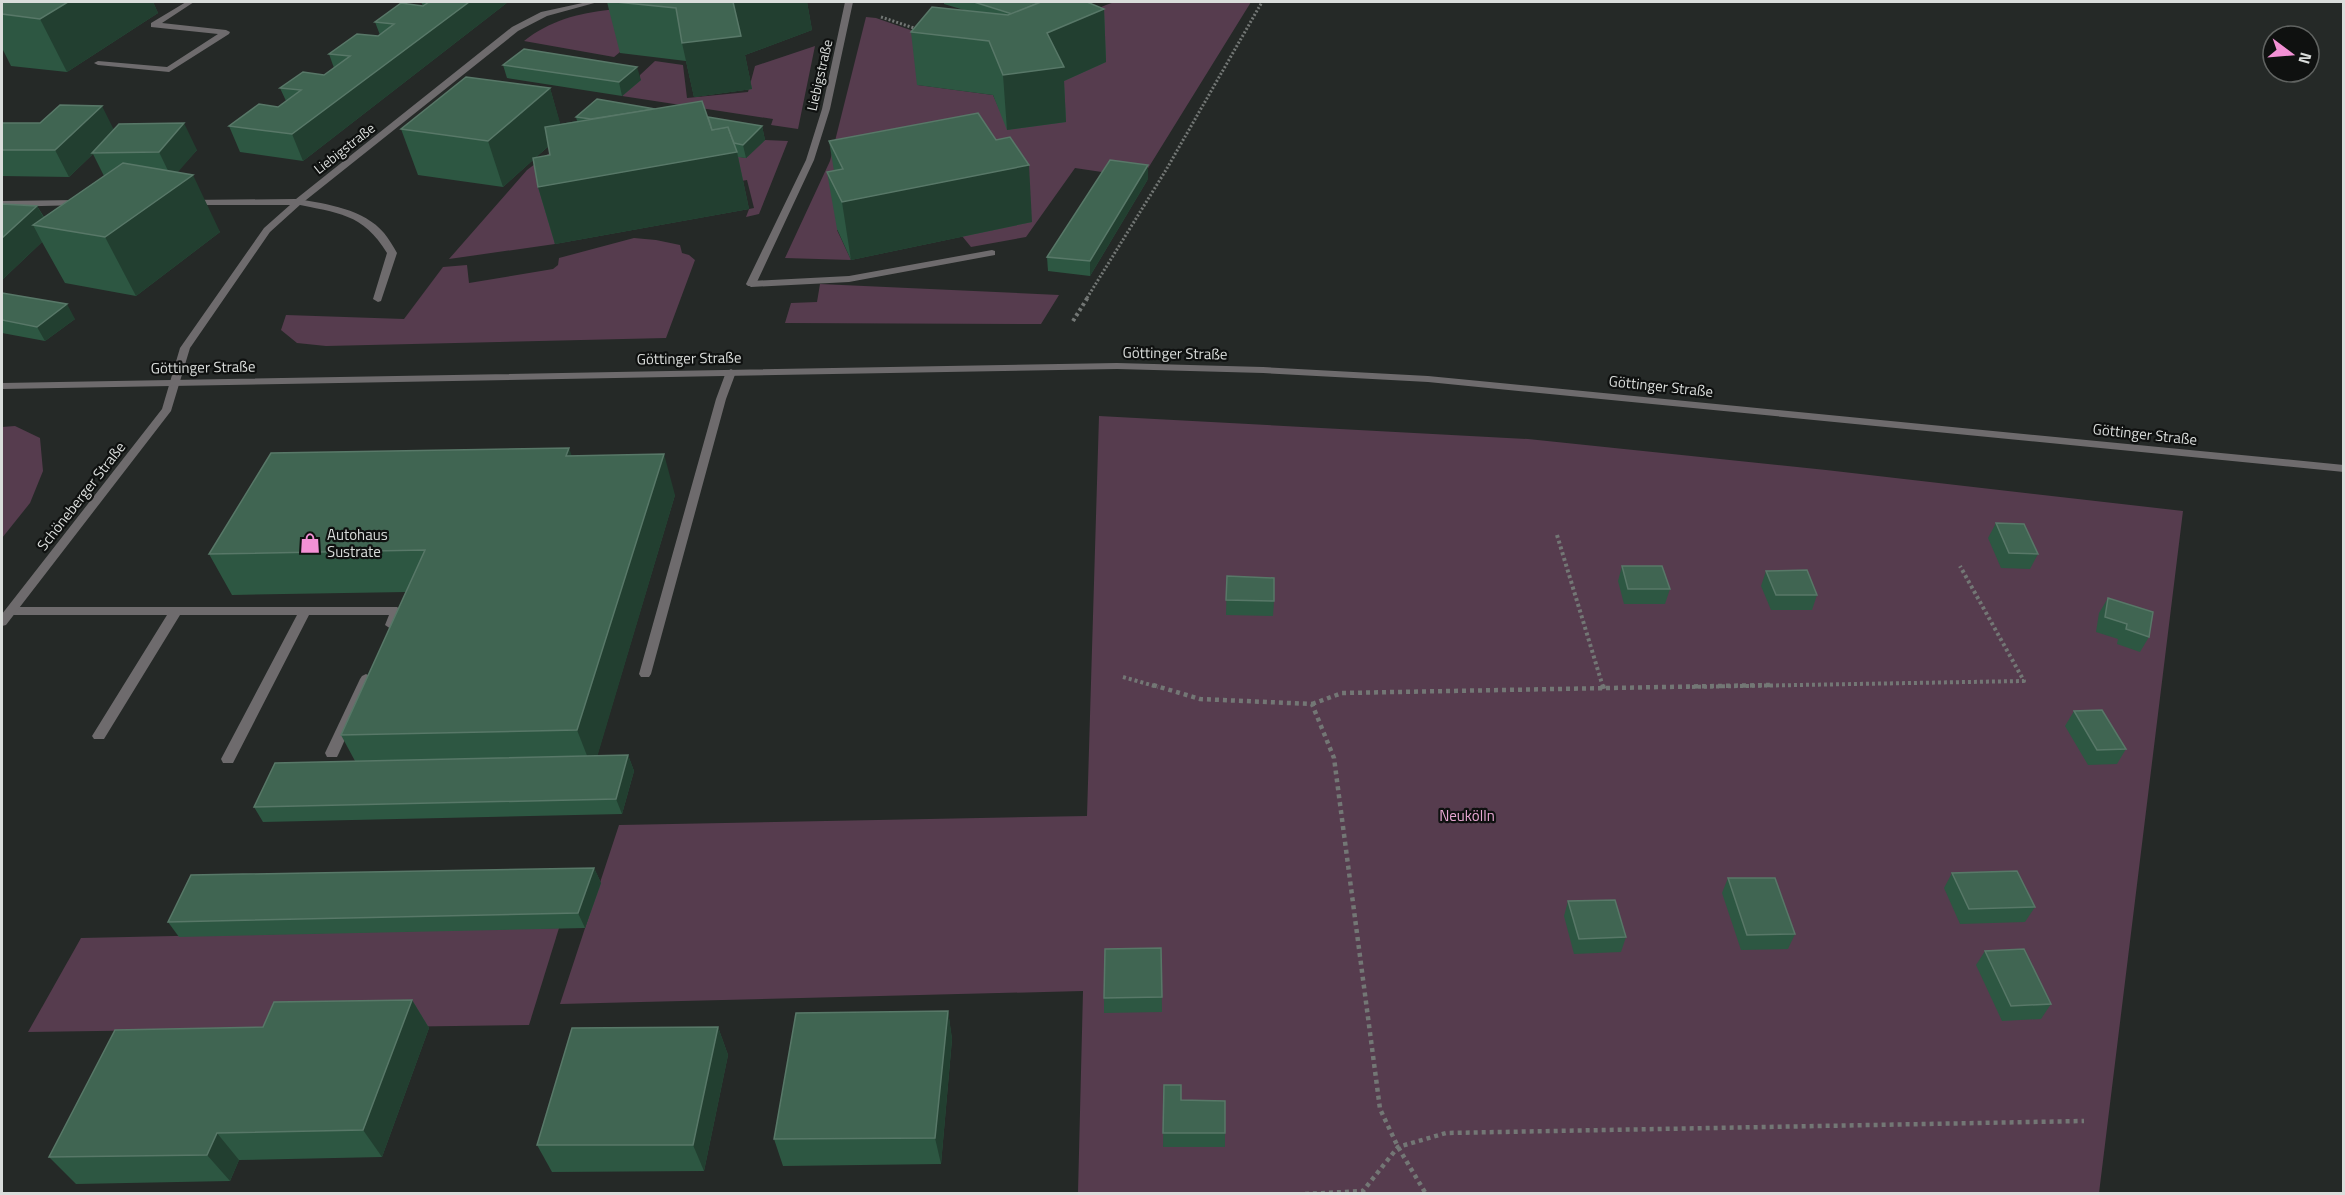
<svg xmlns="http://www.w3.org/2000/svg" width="2345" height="1195" font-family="'Titillium Web',sans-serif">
<rect width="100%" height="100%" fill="#252927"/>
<g fill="#563c4e">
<path d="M1115,2h136l-109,176 -67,-10 -49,69 -55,10 -9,-11 -125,-6 14,30 -66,-2 45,-97 36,-144 10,1 109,38 -67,29 75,10 15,34c12,-12 34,-28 43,-43 22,-37 12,-69 64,-84z"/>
<path d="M703,7l-55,22 -34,28 -90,-16c50,-40 119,-32 179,-34z"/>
<path d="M815,46l-17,83 -27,-4 2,-6 -151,-23 18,-16v-5l15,-14 28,4 4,33 61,-6 7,-26z"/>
<path d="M580,130l166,28 19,-18 23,1 -29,73 -13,3 3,-8 5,-1 -7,-28 -197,35 5,29 -106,15 78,-89z"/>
<path d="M634,238l22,2 24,5 2,8 7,2 6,5 -29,78 -340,8 -29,-3 -16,-13 5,-15 118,4 39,-52 24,-2 2,18 84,-14 5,-4 1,-7z"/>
<path d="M820,284l239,11 -18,29 -256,-1 6,-20 26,-1z"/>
<path d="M1099,416l429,23 298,31 357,41 -84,682h-1021l5,-202 -523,13 59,-179 468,-9z"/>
<path d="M15,426l25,12 3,33 -13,32 -28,35v-111z"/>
<path d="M559,928l-30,97 -501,7 53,-94z"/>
</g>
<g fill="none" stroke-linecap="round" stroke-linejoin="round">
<g stroke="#737775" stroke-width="3" stroke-dasharray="2 2" stroke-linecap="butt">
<path d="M881,17l36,12"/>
<path d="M1087,298l79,-128 96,-168"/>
</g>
<g stroke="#737775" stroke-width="4" stroke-dasharray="3 3" stroke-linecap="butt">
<path d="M1073,321l15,-24"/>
<path d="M1557,535l46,152"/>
<path d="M1123,677l35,10"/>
<path d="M1686,687l338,-6 -64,-115"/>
</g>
<g stroke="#737775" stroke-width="4.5" stroke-dasharray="4 4" stroke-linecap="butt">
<path d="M1153,685l47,14 112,5 22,54 46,351 18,38 28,47"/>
<path d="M1603,685l1,4"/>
<path d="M1312,704l30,-11 429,-8"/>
<path d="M1305,1194l58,-3 35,-44 48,-14 638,-12"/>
</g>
<g fill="#6e6b6d" fill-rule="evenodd">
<path d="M186,2h8l-32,21 64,7 4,2 -1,2 -60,38 -71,-7 -4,-2 4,-2 69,6 51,-33 -67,-7v-4z"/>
<path d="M298,199c29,5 66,10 86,34 5,6 9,13 13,20l-16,48 -3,1 -5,-3 14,-46c-24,-40 -50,-40 -92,-49l-1,-2z"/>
<path d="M992,250l3,1v4l-146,27 -98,5 -5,-3 5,-3 98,-5z"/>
<path d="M731,369l5,3 -10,27 -75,275 -2,3h-8l-2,-3 77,-275 10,-27z"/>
<path d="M11,607h386l6,4 -8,17 -4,1 -6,-4 4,-10h-80l-76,148h-10l-2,-4 76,-144h-117l-76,124h-10l-2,-3 75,-121h-156l-6,-4z"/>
<path d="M366,674l4,2 2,3 -33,74 -2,4h-10l-2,-4 35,-74 2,-3z"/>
</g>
<g fill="#6e6b6d" fill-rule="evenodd">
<path d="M587,2h11l-51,14 -29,15 -217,173 -31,28 -80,116 -19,63 -165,214 -4,1v-12l160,-205 18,-61 84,-120 26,-23h-99l-4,-3 1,-2 108,-1 216,-172 29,-15z"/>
<path d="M845,2h8l-23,107 -16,51 -58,124 -2,2h-6l-2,-2 60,-124 16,-51z"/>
<path d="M78,200l4,3 -1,2 -79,2v-6z"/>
</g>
<path fill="#6e6b6d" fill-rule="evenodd" d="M1117,363l146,4 165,9 916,89v7l-916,-90 -165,-9 -146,-4 -1115,20v-6z"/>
</g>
<g fill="#2d5742" fill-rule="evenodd">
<path d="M2,2h151l5,11 -91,59 -56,-6 -9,-18z"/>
<path d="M421,2h87l-205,159 -63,-9 -11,-26 49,-19 8,-6 -6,-13 44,-13 10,-7 -5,-14 49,-18 2,-1 -5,-13 48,-16z"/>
<path d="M607,2h200l5,28 -67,25 7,34 -58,8 -8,-36 -66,-8z"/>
<path d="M944,2h143l17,7 2,53 -42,19 2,41 -59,8 -14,-35 -76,-10 -6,-53 53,-22 -20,-6z"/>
<path d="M503,65l138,15 -19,16 -115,-18z"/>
<path d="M550,88l10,36 17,-3 -1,-4h132l54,9 3,14 -19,18 -8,-1 11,52 -194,35 -17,-57 -5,-27 -30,27 -85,-12 -17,-46zM549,146l1,9 -15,3z"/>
<path d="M2,123l112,6 83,21 -20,22 43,60 -84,64 -71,-13 -23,-41 -40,38v-76l35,2 7,11 60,-41 -11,-22 -24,23 -67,-1z"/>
<path d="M829,141l203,81 -181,38 -14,-31 -10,-57 7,-1z"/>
<path d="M1148,179l-58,97 -42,-5 -1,-14z"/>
<path d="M2,293l73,26 -30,22 -43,-8z"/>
<path d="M572,456l103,39 -78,261 31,-1 6,16 -12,43 -359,8 -9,-15 101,-46 -14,-26 65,-143 -174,3 -23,-41z"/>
<path d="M1996,523l42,31 -8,15 -29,-1 -13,-30z"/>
<path d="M1622,566l48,23 -5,15h-41l-6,-23z"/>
<path d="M1766,571l51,24 -5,15h-41l-10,-24z"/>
<path d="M1227,576l47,25 -1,15 -47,-1z"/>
<path d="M2108,598l41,39 -9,15 -23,-8 1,-5 -22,-7 3,-19z"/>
<path d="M2074,711l52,38 -9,15 -29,1 -23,-39z"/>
<path d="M594,868l7,15 -16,45 -406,9 -11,-15z"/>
<path d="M1952,873l83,34 -10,15 -65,2 -16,-36z"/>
<path d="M1728,878l67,56 -7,15 -47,1 -19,-57z"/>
<path d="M1568,901l58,36 -5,15 -47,2 -10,-38z"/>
<path d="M1161,948l1,64 -58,1v-15z"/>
<path d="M1985,951l66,53 -10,15 -39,2 -26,-56z"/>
<path d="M412,1000l17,28 -47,129 -143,3 -9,21 -154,3 -27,-27 214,-130z"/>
<path d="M948,1011l4,28 -11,125 -158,2 -9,-27z"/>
<path d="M718,1027l10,28 -24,116 -152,1 -15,-27z"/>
<path d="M1164,1085l17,15 44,33v14h-62z"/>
</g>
<g fill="#223f30">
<path d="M68,2h85l5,11 -91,59 -27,-53z"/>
<path d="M469,2h39l-205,159 -11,-27z"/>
<path d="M733,2h74l5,28 -67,25 7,34 -58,8 -12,-54z"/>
<path d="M1104,9l2,53 -42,19 2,41 -59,8 -4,-55 43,-50z"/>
<path d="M637,67l4,13 -19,16 -3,-14z"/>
<path d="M550,88l13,45 -60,54 -15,-46z"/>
<path d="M102,106l13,26 -23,21 1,1 -24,23 -14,-27z"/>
<path d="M184,123l13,27 -25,29 -13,-27z"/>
<path d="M762,126l3,14 -19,18 -3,-13z"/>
<path d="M737,152l12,57 -194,35 -17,-57z"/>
<path d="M1029,165l3,57 -181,38 -9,-58z"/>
<path d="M1148,165v14l-58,97v-15z"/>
<path d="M193,175l27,57 -84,64 -31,-59z"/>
<path d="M37,206l12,21 -16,-2 9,17 -40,38v-42z"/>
<path d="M67,304l8,15 -30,22 -8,-14z"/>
<path d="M569,448l14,40 -17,-32z"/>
<path d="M664,454l11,41 -82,276 -16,-41z"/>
<path d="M628,755l6,16 -12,43 -6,-15z"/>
<path d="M594,868l7,15 -16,45 -7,-15z"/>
<path d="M412,1000l17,28 -47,129 -19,-27z"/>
<path d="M948,1011l4,28 -11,125 -6,-26z"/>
<path d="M718,1027l10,28 -24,116 -11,-26z"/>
<path d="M217,1133l22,27 -9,21 -23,-26z"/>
</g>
<g fill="#406552" stroke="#587868" stroke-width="1.5">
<path d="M2,2h66l-28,17 -38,-5z"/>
<path d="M429,2h40l-177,132 -63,-8 30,-22 19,3 23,-17 -21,-2 23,-16 21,3 26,-19 -21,-2 28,-20 21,2 16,-12 -19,-2 26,-19 22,3z"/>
<path d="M616,2h119h-2l8,34 -59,7 -6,-35z"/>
<path d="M974,2h67l-29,12z"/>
<path d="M1041,2h46l17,7 -57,24 17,34 -61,8 -14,-34 -78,-9 21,-25 76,8z"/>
<path d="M524,49l113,18 -18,15 -116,-17z"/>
<path d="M466,77l84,11 -62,53 -87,-12z"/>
<path d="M597,99l58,10 -64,10 -15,-2z"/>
<path d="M702,101l10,29 16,-3 9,25 -199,35 -5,-29 17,-3 -5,-28z"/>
<path d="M60,105l42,1 -47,44h-53v-27h38z"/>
<path d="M978,113l18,27 14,-3 19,28 -187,37 -15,-30 16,-3 -14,-28z"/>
<path d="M708,117l54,9 -19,19 -9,-2 -6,-16 -16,3z"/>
<path d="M184,123l-25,29 -67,1 27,-29z"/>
<path d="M1110,160l38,5 -58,96 -43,-4z"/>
<path d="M123,163l70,12 -88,62 -72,-12z"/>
<path d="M2,204l35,2 -35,32z"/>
<path d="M2,293l65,11 -30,23 -35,-7z"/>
<path d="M569,448l-3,8 98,-2 -87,276 -236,5 84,-185 -216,4 62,-101z"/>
<path d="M1996,523l28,1 14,30 -29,-1z"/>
<path d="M1622,566h40l8,23h-42z"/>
<path d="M1807,570l10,25h-41l-10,-24z"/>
<path d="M1227,576l47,2v23l-48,-1z"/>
<path d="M2108,598l45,14 -4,25 -23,-8 1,-5 -22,-7z"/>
<path d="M2102,710l24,39 -29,1 -23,-39z"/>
<path d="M628,755l-12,44 -362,8 21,-44z"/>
<path d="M594,868l-16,45 -410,9 23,-47z"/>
<path d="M2017,871l18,36 -66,2 -17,-36z"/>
<path d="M1728,878h47l20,56 -48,1z"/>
<path d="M1615,900l11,37 -47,2 -11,-38z"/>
<path d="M1161,948l1,49 -58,1 1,-49z"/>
<path d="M2024,949l27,55 -40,2 -26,-55z"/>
<path d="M412,1000l-49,130 -146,3 -10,22 -158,2 66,-127 148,-3 11,-25z"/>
<path d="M948,1011l-13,127 -161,1 22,-126z"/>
<path d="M718,1027l-25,118h-156l35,-117z"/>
<path d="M1164,1085h17v15l44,1v32h-62z"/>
</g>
<defs>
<g id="shop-bare" transform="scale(1.62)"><path d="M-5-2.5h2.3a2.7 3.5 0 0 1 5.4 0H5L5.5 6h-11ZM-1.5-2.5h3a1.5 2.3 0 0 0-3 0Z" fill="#f391d5" stroke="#0f1110" stroke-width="2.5" paint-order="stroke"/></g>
</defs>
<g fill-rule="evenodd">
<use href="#shop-bare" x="310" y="543"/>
</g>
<g text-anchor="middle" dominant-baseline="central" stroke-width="4.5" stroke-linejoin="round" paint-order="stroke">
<g font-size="14" fill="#dadddb" stroke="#0f1110">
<text transform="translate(819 75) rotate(-77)">Liebigstraße</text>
<text transform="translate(344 148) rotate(-38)">Liebigstraße</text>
</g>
<g font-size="15" fill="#dadddb" stroke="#0f1110">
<text transform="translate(1175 353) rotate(1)">Göttinger Straße</text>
<text transform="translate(689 358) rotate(-1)">Göttinger Straße</text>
<text transform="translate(203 367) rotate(-1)">Göttinger Straße</text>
<text transform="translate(1661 386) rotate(6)">Göttinger Straße</text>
<text transform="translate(2145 434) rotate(6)">Göttinger Straße</text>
<text transform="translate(81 496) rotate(-52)">Schöneberger Straße</text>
</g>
<g font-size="15" fill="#dadddb" stroke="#0f1110" text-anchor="start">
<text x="327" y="534">Autohaus<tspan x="327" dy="17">Sustrate</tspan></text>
</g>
<g font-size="15" fill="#e8a8d3" stroke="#0f1110">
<text x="1467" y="815">Neukölln</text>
</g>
</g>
<rect width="2345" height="1195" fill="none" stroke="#dadddb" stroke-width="6"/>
<g transform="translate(2291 54) rotate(106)"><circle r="28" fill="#0f1110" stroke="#606361" stroke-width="1.5"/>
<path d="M0-4.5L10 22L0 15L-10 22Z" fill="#f391d5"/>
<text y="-9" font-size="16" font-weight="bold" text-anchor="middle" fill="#dadddb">N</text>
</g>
</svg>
